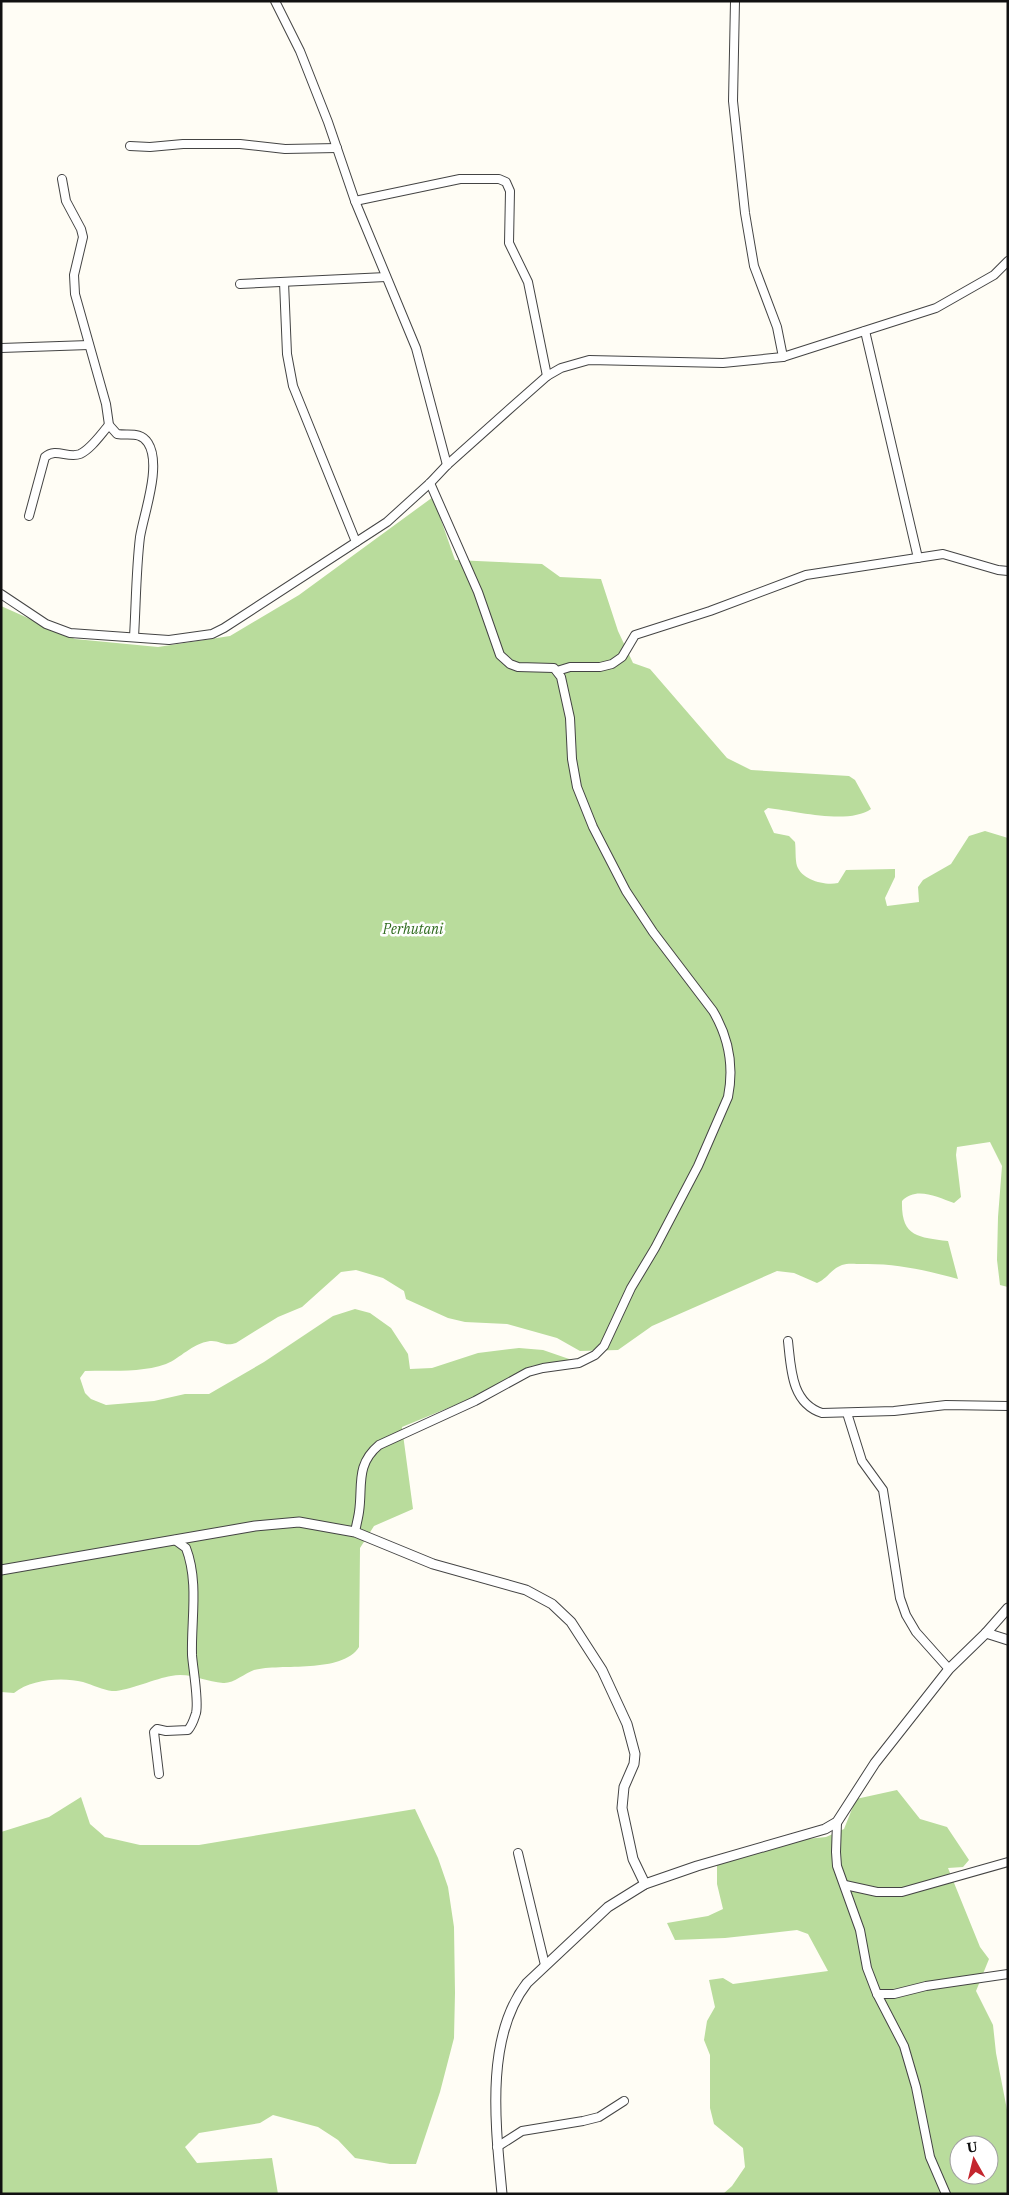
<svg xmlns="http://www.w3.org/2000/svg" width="1009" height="2195" font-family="'IBM Plex Serif',serif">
<rect width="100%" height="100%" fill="#fffdf5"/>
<g fill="#b9dc9c" fill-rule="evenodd">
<path d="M433,497l22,63 87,4 18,13 41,2 17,52 15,32 17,6 77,89 24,12 98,6 6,4 16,29c-22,16 -76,2 -103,-1l-4,3 10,22 15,3 6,6c1,7 0,17 2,24 5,14 28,20 41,17l8,-13 49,-1v8l-10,21 2,8 32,-4 -1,-15 5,-7 28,-16 18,-28 16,-5 23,7v449l-8,-2 -3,-25 1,-43 4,-51 -12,-24 -33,5 -1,8 5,42 -7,6c-17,-6 -38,-17 -52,-2 -1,36 16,36 46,40l10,38c-33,-9 -63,-16 -97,-15 -5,0 -14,-1 -19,1 -11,4 -15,14 -25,18l-23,-10 -17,-2 -125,55 -34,24 -38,1 -23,-13 -50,-14 -42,-2 -17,-4 -42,-19 -2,-8 -21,-13 -27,-8 -15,2 -39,35 -24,10 -42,26c-12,4 -16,-3 -26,-2 -19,3 -29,17 -44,23 -25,9 -55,6 -81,7l-5,7 5,15 6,6 15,6 48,-4 31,-7h24l55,-32 69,-46 22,-7 15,4 21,15 17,26 2,15 22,-1 46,-15 41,-5 24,2 29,10 -41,6 -49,28 -80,33 11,82 -39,17 -14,22 -1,99c-17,27 -78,16 -105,23 -9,3 -21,14 -31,13 -18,-1 -33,-11 -52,-7 -14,2 -46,16 -59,15 -9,-1 -19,-6 -29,-9 -20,-5 -52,-3 -69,11l-13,-1v-1086l74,33 83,8 72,-11 69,-41z"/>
<path d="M897,1790l23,29 27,8 22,33 -6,7 -15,1 32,79 9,12 -13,32 17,34 3,28 12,62v79h-285l9,-8 13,-19 -2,-19 -29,-24 -4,-16v-53l-6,-15 3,-19 8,-14 -6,-27 14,-2 10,6 95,-13 -20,-37 -11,-4 -72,8 -50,2 -8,-17 41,-7 15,-7 -6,-25v-20l80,-24 29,-3 18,-8 12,-30zM959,2145h30v30h-30z"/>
<path d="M81,1797l9,27 15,13 35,8h59l216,-36 23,49 10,29 6,40 1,66 -1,45 -14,54 -24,72h-26l-35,-6 -17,-18 -20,-13 -45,-12 -13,8 -61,10 -14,14 12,16 75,-5 6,36h-277v-362l48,-15z"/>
</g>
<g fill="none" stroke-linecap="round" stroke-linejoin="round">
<g stroke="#444" stroke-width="10">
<g id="minor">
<path d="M275,1l25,50 28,71 27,79 61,147 31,117"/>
<path d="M735,1l-2,100 12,112 9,53 23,61 6,30"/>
<path d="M130,146l20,1 33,-3h57l45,5 52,-1"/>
<path d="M62,179l4,22 15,28 2,8 -9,38 1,19 31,110 3,21 8,9c12,2 23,-3 31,9 14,22 -4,70 -8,94 -4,33 -4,67 -6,100"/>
<path d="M355,201l105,-22h39l7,3 4,9 -1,52 19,39 19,94"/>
<path d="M284,282l3,72 6,32 63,156"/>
<path d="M240,284l146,-7"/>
<path d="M865,331l53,227"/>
<path d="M1,348l88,-3"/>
<path d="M29,516l16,-59c11,-10 23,2 35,-3 11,-5 21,-20 29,-29"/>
<path d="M1,594l45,30 24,9 99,7 43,-6 12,-6 163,-106 43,-39 17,-18 66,-59 34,-30 14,-8 28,-8 134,3 60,-6 153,-49 58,-33 14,-14"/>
<path d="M557,671l13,-4h30l12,-3 10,-7 13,-22 75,-24 96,-36 137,-21 55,16 10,1"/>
<path d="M788,1341c3,27 3,62 34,72l72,-2 52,-6 62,1"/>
<path d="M847,1413l15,48 21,29 17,108 6,17 10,17 33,37"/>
<path d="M355,1532c1,-6 3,-13 4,-20 4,-26 -4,-47 20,-67l96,-44 53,-29 15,-4 36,-5 16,-8 9,-9 27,-58 24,-40 43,-82 30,-69c6,-30 1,-59 -15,-86l-60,-79 -27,-41 -33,-64 -16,-40 -5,-28 -2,-41 -9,-41 -7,-9 -36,-1 -8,-3 -10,-9 -22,-63 -48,-109"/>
<path d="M159,1774l-5,-42 3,-3 9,2 22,-1c5,-6 6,-11 8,-17 3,-12 -3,-44 -4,-58 -1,-35 7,-73 -6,-107l-11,-8"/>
<path d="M837,1822l-1,30 1,14 23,64 7,38 10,26 27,52 12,41 14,70 16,37"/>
<path d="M518,1853l27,112"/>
<path d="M845,1885l32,7h25l106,-30"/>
<path d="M877,1994h17l32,-8 82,-12"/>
<path d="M497,2147l25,-16 61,-10 16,-4 25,-16"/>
</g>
</g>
<g stroke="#444" stroke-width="11">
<g id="tertiary">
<path d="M1,1570l254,-44 44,-4 56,10 78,32 93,26 26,14 19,18 31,48 25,54 8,30 -1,10 -10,23 -2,21 11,51 12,25"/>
<path d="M986,1633l22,7"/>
<path d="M502,2194c-6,-66 -18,-156 25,-211l81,-76 37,-23 52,-18 128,-37 12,-7 38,-59 74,-94 37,-36 22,-25"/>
</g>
</g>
<use href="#minor" stroke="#fff" stroke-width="8"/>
<use href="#tertiary" stroke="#fff" stroke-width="9"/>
</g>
<g text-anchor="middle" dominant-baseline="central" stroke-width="5" stroke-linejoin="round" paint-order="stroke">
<g font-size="14" font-style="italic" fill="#2f6b1f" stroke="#fff">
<text x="413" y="929">Perhutani</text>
</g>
</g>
<rect width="1009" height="2195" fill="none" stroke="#111111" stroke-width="5"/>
<g transform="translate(974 2160) rotate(352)"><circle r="24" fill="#ffffff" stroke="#a0a0a0"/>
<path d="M0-4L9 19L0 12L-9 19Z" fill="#c4262e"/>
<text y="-8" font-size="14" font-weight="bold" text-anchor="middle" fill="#111111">U</text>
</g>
</svg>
